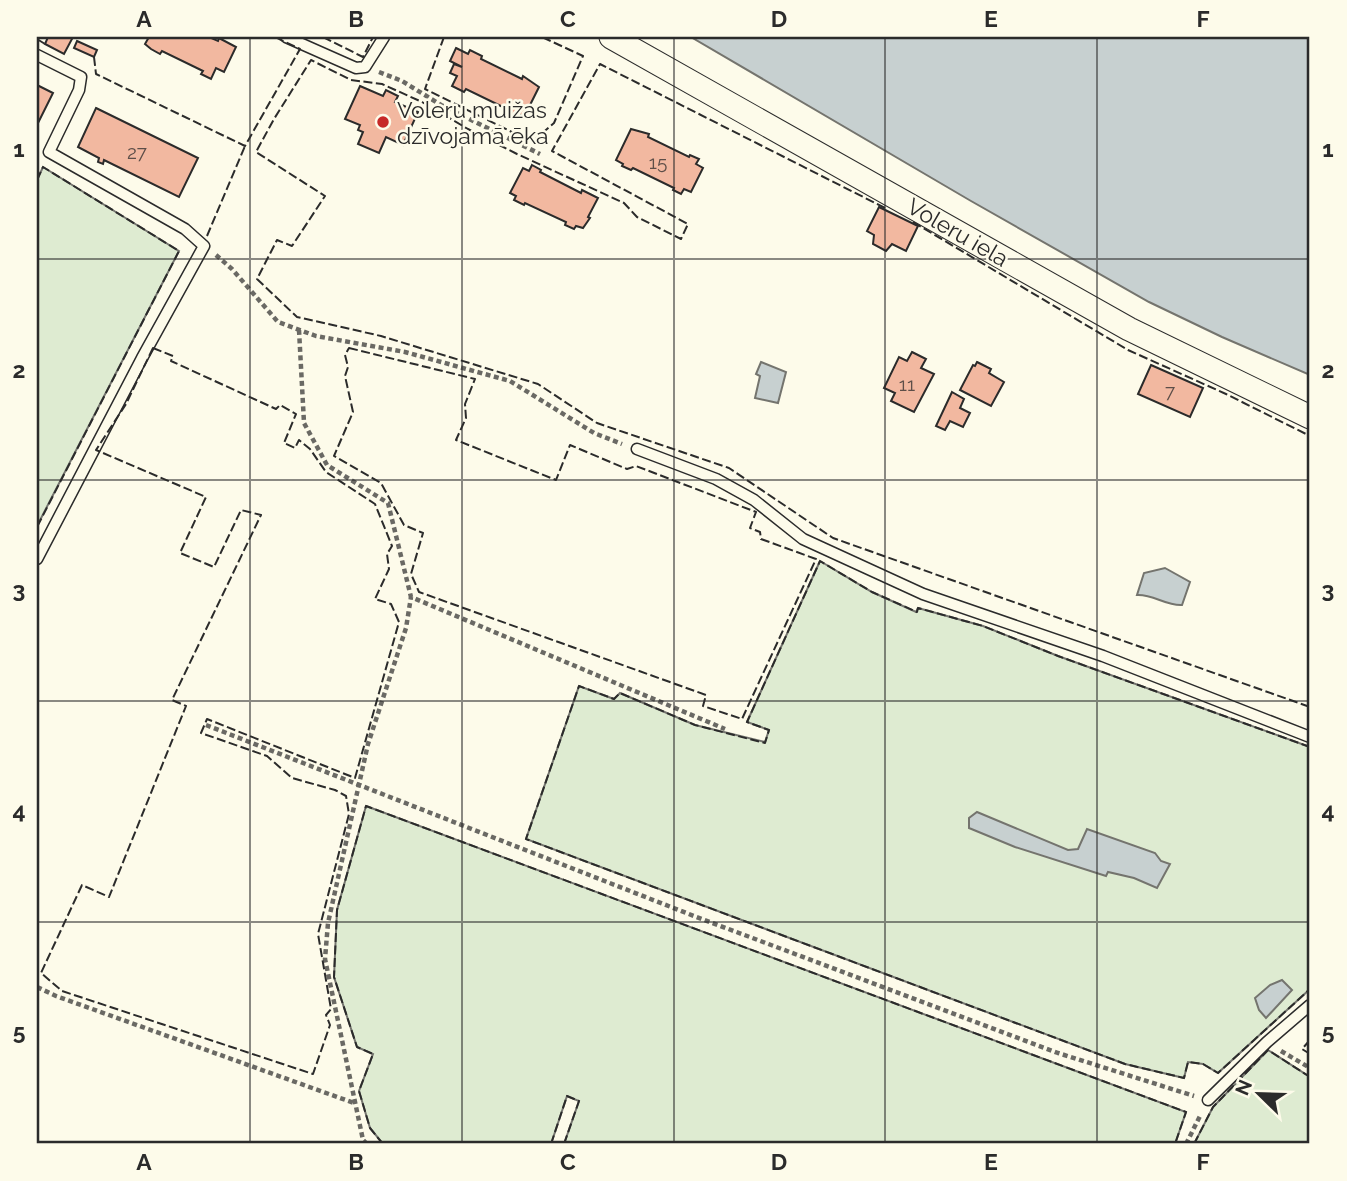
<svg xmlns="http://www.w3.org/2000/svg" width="1347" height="1181" font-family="Raleway,sans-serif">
<rect width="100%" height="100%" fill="#fdfbea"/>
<g fill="#deebd1" stroke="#74746e" stroke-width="2">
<path d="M43,167l136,84 -142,275v-346z"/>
<path d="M820,561l52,31 44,20 2,-4 65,18 75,30 252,91v242l-92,84 -15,-9 -15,-2 -4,16 -59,-14 -599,-225 53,-153 35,13 6,-6 75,32 70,17 4,-12 -22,-8z"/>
<path d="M366,806l820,306 -11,32h-611l15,-43 -12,-5 -16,48h-168l-13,-16 -11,-37 14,-37 -16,-7 -23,-70 3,-67z"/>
<path d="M1268,1050l42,27v67h-116l19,-37z"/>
</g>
<g fill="#c7d0d0" stroke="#74746e" stroke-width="2">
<path d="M691,37h619v338l-88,-38 -73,-35 -178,-101z"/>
<path d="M761,362l25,10 -8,31 -23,-5 5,-22 -4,-2z"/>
<path d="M1165,568l25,14 -8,23c-16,1 -29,-11 -45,-10l7,-22z"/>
<path d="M977,812l91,38 10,-1 9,-20 68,24 6,8 9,3 -13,24 -23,-10 -26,-6 -2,4 -91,-29 -46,-19v-10z"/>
<path d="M1282,980l10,10 -26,28 -7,-8 -4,-12 15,-13z"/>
</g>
<g fill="#f2b8a0" stroke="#2b2b2b" stroke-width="2">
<path d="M48,37h25l-9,17 -19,-10z"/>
<path d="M149,37h60l9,4 1,-3 17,9 -12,25 -8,-4 -5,11 -10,-5 2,-3 -41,-20 -2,3 -9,-5 -6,-5z"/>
<path d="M77,41l20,9 -3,7 -20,-9z"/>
<path d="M456,48l12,6 2,-4 12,6 -1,3 41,20 1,-3 16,11 -15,30 -7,-4 -2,4 -10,-5 2,-3 -41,-20 -2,3 -12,-6 5,-10 -7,-3 4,-9 8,3 -12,-6z"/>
<path d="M37,85l16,8 -16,32z"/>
<path d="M360,86l23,10 3,-6 12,6 -3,6 23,10 -15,33 -17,-8 -7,16 -21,-9 5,-12 -5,-2 2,-5 -15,-6z"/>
<path d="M96,108l102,50 -19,39 -75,-37 -1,4 -5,-2 1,-4 -21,-11z"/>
<path d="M631,129l18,5 -1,3 41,20 1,-2 9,4 -3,5 7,4 -12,24 -7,-3 -3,5 -8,-4 1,-2 -41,-20 -2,2 -9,-4 1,-2 -7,-4z"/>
<path d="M532,165l9,5 -1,2 41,21 1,-3 16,8 -10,19 2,1 -7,10 -7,-2 -2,3 -9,-4 1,-3 -41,-19 -1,2 -10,-5 2,-4 -6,-3 13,-25 6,3z"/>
<path d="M879,207l39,19 -12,25 -14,-7 -6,7 -13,-7 1,-9 -7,-4z"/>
<path d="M912,352l14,7 -5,9 13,6 -20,38 -23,-11 4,-8 -11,-5 15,-31 8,4z"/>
<path d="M977,362l14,7 -2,4 15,9 -13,24 -31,-16 13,-25 2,1z"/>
<path d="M1151,365l52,23 -13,29 -52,-23z"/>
<path d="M952,392l12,7 -4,9 10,5 -7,14 -13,-6 -5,9 -9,-4z"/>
</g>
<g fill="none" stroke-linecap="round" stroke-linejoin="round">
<g stroke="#2b2b2b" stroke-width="13">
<g id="service">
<path d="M286,37l70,31 9,-1 19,-30"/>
<path d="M37,55l44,22 -2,13 -30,62 136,77 19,17 -62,112 -105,201"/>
<path d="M637,449l79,30 38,21 49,39 120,55 180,62 207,81"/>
<path d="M1208,1100l59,-58 43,-37"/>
</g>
</g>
<g stroke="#2b2b2b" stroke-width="25">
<path id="minor" d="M611,37l518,292 181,88"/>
</g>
<g stroke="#6a6964" stroke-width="4.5" stroke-dasharray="5 3.5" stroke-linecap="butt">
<path d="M379,72l23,9 39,24 99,49"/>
<path d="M216,255l16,14 46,53 38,14 89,16 105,29 84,52 28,11"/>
<path d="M299,330l5,93 23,42 61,38 23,94 314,132"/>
<path d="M206,725l488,191 364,137 136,43"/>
<path d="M37,987l19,9 298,107"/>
<path d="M1281,1051l29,17"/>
<path d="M367,1144l-4,-4 -38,-181 3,-36 40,-179 38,-116 5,-31"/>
<path d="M1186,1144l15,-30"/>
</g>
<use href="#service" stroke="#fdfbea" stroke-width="10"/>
<use href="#minor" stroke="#fdfbea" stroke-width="23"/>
<g stroke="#2b2b2b" stroke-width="2" stroke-dasharray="9 3.5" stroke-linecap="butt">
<path d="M323,37l40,20 10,-20"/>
<path d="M444,37l-19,52 107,53 22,-19 29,-67 -41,-19"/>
<path d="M37,39l8,5"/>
<path d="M94,57l2,17 149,72 55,-97 -25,-12"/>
<path d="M37,180l6,-13 136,84 -142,276"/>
<path d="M885,208l-285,-144 -48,87 136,73 -7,15 -44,-22 -13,-14 -107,-49 -49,-25 -46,-27 -40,-18 -31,-4 -40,-20 -37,59 -18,33 69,44 -33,50 -15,-6 -20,39 40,38 84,19 157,48 59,39 132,45 104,70 477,169"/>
<path d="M913,222l215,128 98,44 84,42"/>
<path d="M207,236l38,-90"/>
<path d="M153,348l20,8 -2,5 105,48 4,-4 16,9 -12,29 11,5 4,-8 11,9 16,23 49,32 17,42 -5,8 2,15 -14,30 16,5 8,18 -44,156 -148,-59 -6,14 66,23 25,22 43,12 11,6 3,18 -31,120 13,75 -5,6 4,10 -17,49 -251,-83 -21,-18 41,-88 27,12 77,-191 -14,-6 89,-185 -20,-5 -27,57 -34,-14 26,-56 -110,-47 30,-46z"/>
<path d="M349,348l126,31 -10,25 1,14 -10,22 100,40 14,-35 57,24 9,-3 120,46 -6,16 10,4 1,7 55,20 -74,160 -39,-13 3,-11 -287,-103 -8,-18 12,-41 -19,-8 -23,-42 -47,-27 19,-44 -8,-36 3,-9 -3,-12z"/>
<path d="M1310,747l-252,-91 -75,-30 -65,-18 -1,4 -45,-20 -52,-31 -73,161 22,8 -4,13 -70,-18 -75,-32 -6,6 -35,-13 -53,153 599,225 59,14 4,-16 15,2 15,9 92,-84"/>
<path d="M1310,1040l-8,9 8,5"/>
<path d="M383,1144l-13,-16 -11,-37 14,-37 -16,-7 -23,-70 3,-67 29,-104 820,306 -11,32"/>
<path d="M551,1144l16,-48 12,5 -15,43"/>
<path d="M1194,1144l19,-37 55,-57 42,27"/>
</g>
</g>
<path fill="none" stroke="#2b2b2b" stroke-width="2" stroke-opacity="0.55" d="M250,37v1107M462,37v1107M674,37v1107M885,37v1107M1097,37v1107M37,259h1273M37,480h1273M37,701h1273M37,922h1273"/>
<circle fill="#c62828" stroke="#fdfbea" stroke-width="2.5" cx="383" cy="122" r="7"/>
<g text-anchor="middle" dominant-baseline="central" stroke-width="5" stroke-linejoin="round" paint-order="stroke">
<g font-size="19" fill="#5d4e48">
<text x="137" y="152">27</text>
<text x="658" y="162">15</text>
<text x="907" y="384">11</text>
<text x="1170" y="391">7</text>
</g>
<g font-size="23" fill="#2b2b2b" stroke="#fdfbea" text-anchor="start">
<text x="397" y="109">Voleru muižas<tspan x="397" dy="26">dzīvojamā ēka</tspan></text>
</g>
<g font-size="23" fill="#2b2b2b" stroke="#fdfbea">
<text transform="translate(958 232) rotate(30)">Voleru iela</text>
</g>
</g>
<rect width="1347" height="1181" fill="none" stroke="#fdfbea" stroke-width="77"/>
<g transform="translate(1259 1094) rotate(293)" stroke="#fdfbea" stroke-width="5" paint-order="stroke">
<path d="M0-5L12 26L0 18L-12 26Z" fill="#2b2b2b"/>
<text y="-10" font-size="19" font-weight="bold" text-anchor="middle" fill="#2b2b2b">N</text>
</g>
<rect x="38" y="38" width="1270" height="1104" fill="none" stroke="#2b2b2b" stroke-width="2.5"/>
<g font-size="23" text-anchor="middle" font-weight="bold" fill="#2b2b2b">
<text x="144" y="27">A</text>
<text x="356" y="27">B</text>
<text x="568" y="27">C</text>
<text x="779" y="27">D</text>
<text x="991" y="27">E</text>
<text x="1203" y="27">F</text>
<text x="19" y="157">1</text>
<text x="1328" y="157">1</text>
<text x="19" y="378">2</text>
<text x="1328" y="378">2</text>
<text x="19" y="598">3</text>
<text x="1328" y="598">3</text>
<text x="19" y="819">4</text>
<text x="1328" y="819">4</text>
<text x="19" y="1040">5</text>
<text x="1328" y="1040">5</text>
<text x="144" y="1170">A</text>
<text x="356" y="1170">B</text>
<text x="568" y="1170">C</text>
<text x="779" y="1170">D</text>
<text x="991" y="1170">E</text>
<text x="1203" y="1170">F</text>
</g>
</svg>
